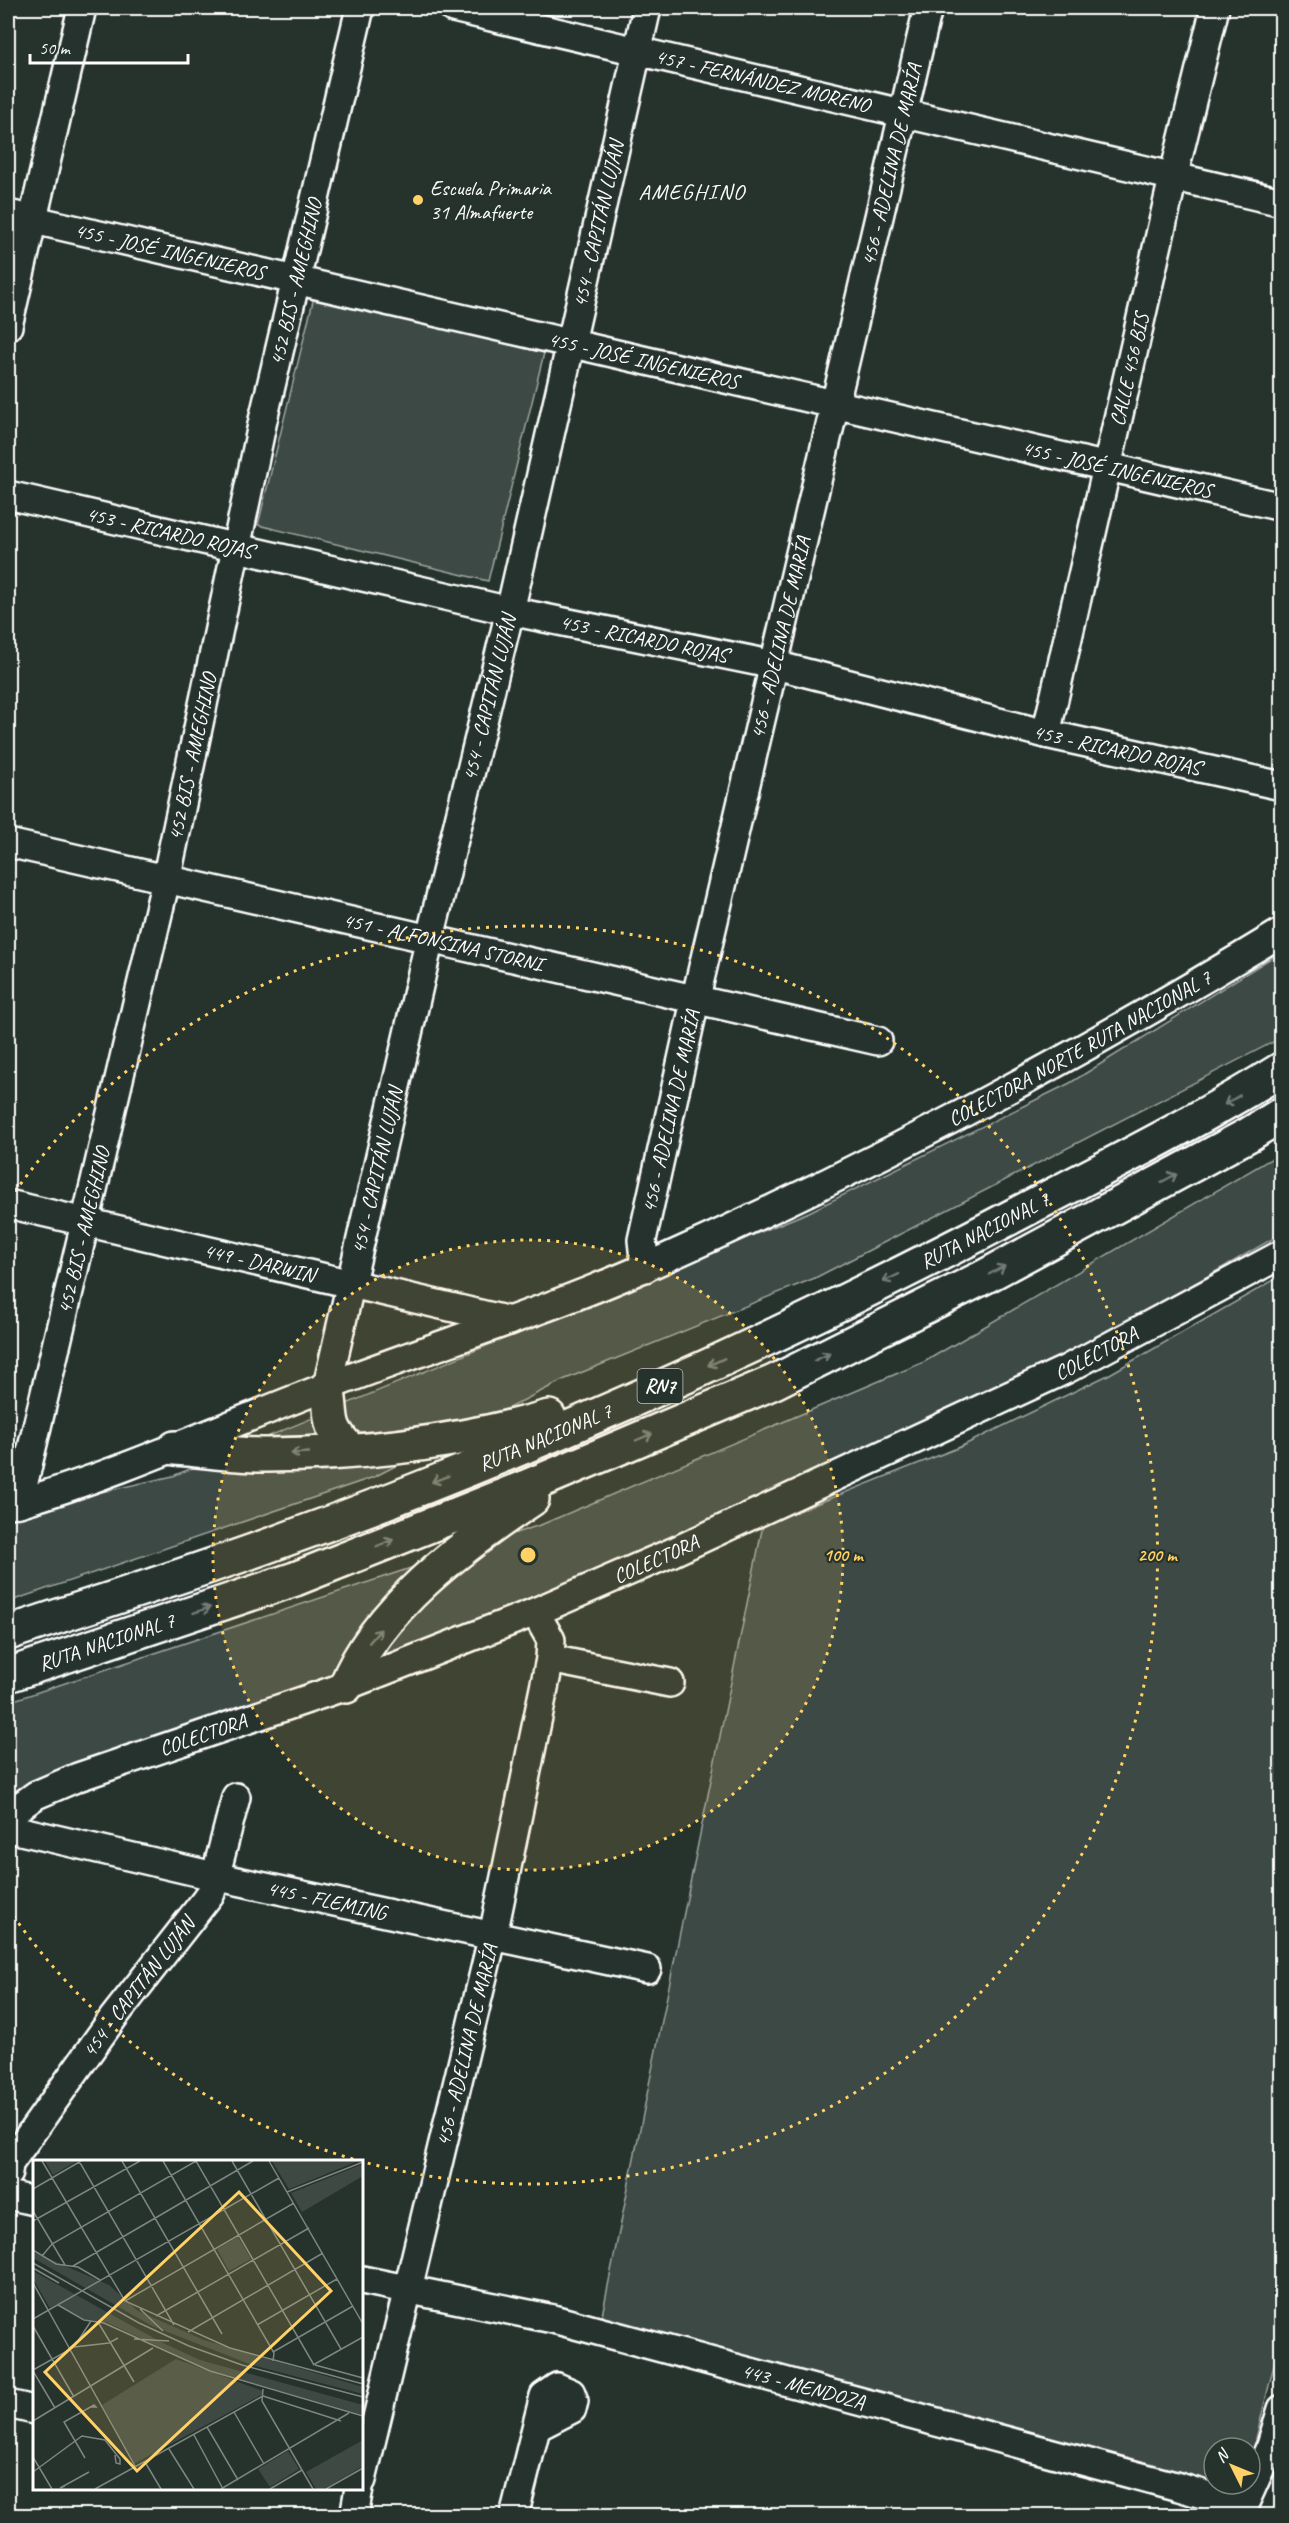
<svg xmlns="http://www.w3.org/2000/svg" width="1289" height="2523" font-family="Caveat,sans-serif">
<rect width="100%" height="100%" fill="#26332d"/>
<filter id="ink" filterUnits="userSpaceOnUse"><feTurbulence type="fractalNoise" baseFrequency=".0167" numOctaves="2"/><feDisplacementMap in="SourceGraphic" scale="12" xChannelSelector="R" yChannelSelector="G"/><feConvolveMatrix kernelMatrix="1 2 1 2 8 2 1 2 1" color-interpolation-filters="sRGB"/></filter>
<g filter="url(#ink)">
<g fill="#3e4944" stroke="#9ea4a2" stroke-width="1.5">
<path d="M314,297l230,56 -56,228 -230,-56z"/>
<path d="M1281,952v86l-466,240 -252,102 -189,97 -366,125v-89l165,-37 636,-264 261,-129z"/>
<path d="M1281,1153v81l-213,122 -404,188 -181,78 -439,157 -36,24v-101l535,-178 381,-162z"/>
<path d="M1281,1276l1,1056 -28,115 -4,6v-5h-36v36h18l-12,20 -622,-169 165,-810 197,-78 148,-72z"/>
</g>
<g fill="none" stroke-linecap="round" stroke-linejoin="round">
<g stroke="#fff" stroke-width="32">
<g id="minor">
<path id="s1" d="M453,8l829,194"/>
<path id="s2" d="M8,214l1274,293"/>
<path d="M8,326l74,-318"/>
<path id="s3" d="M8,495l502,116 265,54 271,69 236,52"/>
<path id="s4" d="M1046,734l127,-556 42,-170"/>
<path id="s5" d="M8,843l870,198"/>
<path id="s6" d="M8,1204l502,117"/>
<path id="s7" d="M645,1268l-3,-28 53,-239 233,-993"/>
<path id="s8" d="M327,1387l103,-449 80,-327 137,-603"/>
<path id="s9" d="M19,1503l147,-623 97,-460 97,-412"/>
<path id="s10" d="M8,1504l11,-1c105,-31 204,-77 307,-116 106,-41 216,-74 320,-120 219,-97 431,-210 636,-335"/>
<path d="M550,1659l120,24"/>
<path id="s11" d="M8,1815l28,-20 42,-18 268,-91 189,-74 138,-60 394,-183 215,-115"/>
<path id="s12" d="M8,1828l206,48 433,93"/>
<path id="s13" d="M8,2173l1,-9 104,-146 98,-125 25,-96"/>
<path d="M8,2195l26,6"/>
<path id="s14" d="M362,2280l191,39 626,168 63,19"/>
<path d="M8,2404l26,6"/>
<path id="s15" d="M362,2480l131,-545 57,-276 1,-19 -16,-28"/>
<path d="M354,2516l5,-28"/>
<path d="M514,2516l30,-120 13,-9 14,6 3,8 -2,8 -35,18"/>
<path d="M1239,2516l32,-71 11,-36"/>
</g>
</g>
<g stroke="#fff" stroke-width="38">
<g id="highway">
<path d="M327,1387c7,32 -3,36 23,63"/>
<path d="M175,1448c30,2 62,8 92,7 95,-1 190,-12 282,-38"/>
<path id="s16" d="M8,1633c86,-29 173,-56 259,-87 264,-94 521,-211 769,-342 82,-43 166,-85 246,-135"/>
<path id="s17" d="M8,1675l287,-96 231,-92 248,-105 210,-105 264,-142 34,-21"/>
<path d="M346,1686c31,-78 117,-141 186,-187"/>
</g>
</g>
<use href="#minor" stroke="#26332d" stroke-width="27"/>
<use href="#highway" stroke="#26332d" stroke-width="33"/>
</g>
<defs><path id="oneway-shaft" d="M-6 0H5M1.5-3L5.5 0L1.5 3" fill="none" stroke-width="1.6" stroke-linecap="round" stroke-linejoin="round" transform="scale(1.5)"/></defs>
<g stroke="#727a76">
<use href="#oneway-shaft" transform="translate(1232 1100) rotate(149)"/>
<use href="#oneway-shaft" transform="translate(1169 1178) rotate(-28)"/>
<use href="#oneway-shaft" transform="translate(997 1270) rotate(-28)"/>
<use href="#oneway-shaft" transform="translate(891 1278) rotate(154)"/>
<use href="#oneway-shaft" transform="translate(822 1357) rotate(-26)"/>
<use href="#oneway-shaft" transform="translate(716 1362) rotate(156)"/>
<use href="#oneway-shaft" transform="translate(644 1437) rotate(-23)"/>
<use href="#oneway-shaft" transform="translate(300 1453) rotate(177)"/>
<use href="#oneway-shaft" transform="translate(440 1479) rotate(159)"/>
<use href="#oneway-shaft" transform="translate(385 1543) rotate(-22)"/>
<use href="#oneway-shaft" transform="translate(202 1610) rotate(-19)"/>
<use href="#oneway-shaft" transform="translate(375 1636) rotate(-49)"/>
</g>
</g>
<circle cx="528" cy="1555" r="315" fill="#ffd166" fill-opacity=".12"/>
<g fill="none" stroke="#ffd166" stroke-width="3" stroke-dasharray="3 6">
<circle cx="528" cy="1555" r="315"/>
<path d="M10 1199A629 629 0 1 1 10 1911"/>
</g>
<circle fill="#ffd166" stroke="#26332d" stroke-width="2" cx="418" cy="200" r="6"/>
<g text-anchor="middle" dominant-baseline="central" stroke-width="4.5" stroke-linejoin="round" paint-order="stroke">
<rect fill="#26332d" stroke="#bec2c0" stroke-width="1.5" x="637.5" y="1369" width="45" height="34" rx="4.5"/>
<g font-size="20" font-weight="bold" fill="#fff">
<text x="660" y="1386">RN7</text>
</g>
<g font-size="21" fill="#fff" stroke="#26332d">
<text stroke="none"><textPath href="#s1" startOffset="318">457 - FERNÁNDEZ MORENO</textPath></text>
<text stroke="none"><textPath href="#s7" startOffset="1132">456 - ADELINA DE MARÍA</textPath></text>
<text stroke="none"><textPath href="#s8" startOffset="1194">454 - CAPITÁN LUJÁN</textPath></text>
<text stroke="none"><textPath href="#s2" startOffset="166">455 - JOSÉ INGENIEROS</textPath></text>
<text stroke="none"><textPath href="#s9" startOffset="1252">452 BIS - AMEGHINO</textPath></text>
<text stroke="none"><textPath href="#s2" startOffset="652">455 - JOSÉ INGENIEROS</textPath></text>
<text stroke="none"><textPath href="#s4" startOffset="374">CALLE 456 BIS</textPath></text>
<text stroke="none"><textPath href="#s2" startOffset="1138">455 - JOSÉ INGENIEROS</textPath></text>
<text stroke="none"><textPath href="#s3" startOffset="166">453 - RICARDO ROJAS</textPath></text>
<text stroke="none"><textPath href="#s7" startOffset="646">456 - ADELINA DE MARÍA</textPath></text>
<text stroke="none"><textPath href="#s3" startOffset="652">453 - RICARDO ROJAS</textPath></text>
<text stroke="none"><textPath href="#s8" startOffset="708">454 - CAPITÁN LUJÁN</textPath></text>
<text stroke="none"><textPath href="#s3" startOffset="1138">453 - RICARDO ROJAS</textPath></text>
<text stroke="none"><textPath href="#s9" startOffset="766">452 BIS - AMEGHINO</textPath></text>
<text stroke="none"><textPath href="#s5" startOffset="446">451 - ALFONSINA STORNI</textPath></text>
<text stroke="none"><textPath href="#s10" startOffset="1167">COLECTORA NORTE RUTA NACIONAL 7</textPath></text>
<text stroke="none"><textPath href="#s7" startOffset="160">456 - ADELINA DE MARÍA</textPath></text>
<text stroke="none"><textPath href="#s8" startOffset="222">454 - CAPITÁN LUJÁN</textPath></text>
<text stroke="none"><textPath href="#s9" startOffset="280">452 BIS - AMEGHINO</textPath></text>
<text stroke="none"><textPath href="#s16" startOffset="1058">RUTA NACIONAL 7</textPath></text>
<text stroke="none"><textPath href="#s6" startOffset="258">449 - DARWIN</textPath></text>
<text stroke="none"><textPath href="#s11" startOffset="1184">COLECTORA</textPath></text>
<text stroke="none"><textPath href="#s16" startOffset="572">RUTA NACIONAL 7</textPath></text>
<text stroke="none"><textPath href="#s11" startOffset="698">COLECTORA</textPath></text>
<text stroke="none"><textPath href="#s17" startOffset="104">RUTA NACIONAL 7</textPath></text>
<text stroke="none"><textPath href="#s11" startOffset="212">COLECTORA</textPath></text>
<text stroke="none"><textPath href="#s12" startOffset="327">445 - FLEMING</textPath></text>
<text stroke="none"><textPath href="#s13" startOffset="228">454 - CAPITÁN LUJÁN</textPath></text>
<text stroke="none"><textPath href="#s15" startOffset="447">456 - ADELINA DE MARÍA</textPath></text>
<text stroke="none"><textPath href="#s14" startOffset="454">443 - MENDOZA</textPath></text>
</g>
<g font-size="21" fill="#fff" stroke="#26332d" text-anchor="start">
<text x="430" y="188">Escuela Primaria<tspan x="430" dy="24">31 Almafuerte</tspan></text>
</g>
<g font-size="22" letter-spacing="1.5" fill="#fff" stroke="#26332d">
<text x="692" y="192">AMEGHINO</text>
</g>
</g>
<g transform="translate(33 2160)">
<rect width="330" height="330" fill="#26332d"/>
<path d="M12,1h32l-24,14zM239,1h86l-69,28zM330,4v12l-61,36 -11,-19zM205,77l13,22 -22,12 -12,-22zM0,92l76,33 29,26 66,29 159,47v7l-111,-29 -100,-39 -119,-68zM0,111l128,71 39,18 163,45v10l-152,-44 -105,-49 -20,-2 -29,-16 -7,4 -17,-29zM143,199l87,32v3l-129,70 -32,-59zM330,280v26l-39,23h-8l-10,-17zM255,291l11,18 -29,18 -12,-18z" fill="#3e4944"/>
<path fill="none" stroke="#7d8581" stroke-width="1.5" d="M9,1l83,140 105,47 133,36M46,1l95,164M89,1l100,173M130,1l111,192 -1,8M199,1l109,188M236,1l94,163M0,29l48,-28M254,32l76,-30M0,51l32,54M0,61l107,-60M0,90l23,14 22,3 22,13M9,96l10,-12 144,-83 118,204M0,103l106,60 50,23 53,19 121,32M40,106l180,-105M0,108l26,15M0,123l102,183M92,141l169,-98M25,145l26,15 20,3 106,48 153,45M107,149l23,22M123,156l153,-88M0,159l246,-141M65,162l36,60M224,165l80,-46M0,166l41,71M155,172l135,-79M101,179l35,2M41,187l17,-26M240,192l80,-46M280,205l50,-28M282,205l48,13M0,210l41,-23 35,-4 9,-5M0,211l22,37M230,229l-1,12 51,88M230,236l78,25M201,252l30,52M0,261l120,-73M174,267l31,53M161,275l29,54M136,289l25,40M0,297l19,32M52,298l-21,-36 30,-17 2,2h-5M112,302l16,27M0,312l49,-36 23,4 15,19v5l-4,-1 -1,-8M32,326l-5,2 29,-16M62,329l168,-93M188,329l128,-76M237,329l32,-19M293,329l37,-21"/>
<path fill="#ffd166" fill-opacity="0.15" stroke="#ffd166" stroke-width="3" d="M206,32l92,99 -194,180 -92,-99z"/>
<rect width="330" height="330" fill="none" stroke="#fff" stroke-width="3"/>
</g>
<circle cx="528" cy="1555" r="9" fill="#ffd166" stroke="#26332d" stroke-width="3"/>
<g font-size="18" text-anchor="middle" font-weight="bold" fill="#ffd166" stroke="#26332d" stroke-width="4.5" stroke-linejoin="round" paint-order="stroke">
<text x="843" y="1561">100 m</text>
<text x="1157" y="1561">200 m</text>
</g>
<rect width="1289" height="2523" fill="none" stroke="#26332d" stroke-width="30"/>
<rect x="15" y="15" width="1259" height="2493" fill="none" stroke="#fff" stroke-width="2" filter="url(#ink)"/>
<g transform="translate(1232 2466) rotate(313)"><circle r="28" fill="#26332d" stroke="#7d8581" stroke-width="1.5"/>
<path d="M0-4.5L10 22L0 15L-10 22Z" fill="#ffd166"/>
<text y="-9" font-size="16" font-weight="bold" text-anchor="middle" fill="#ffffff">N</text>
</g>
<path d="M30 54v9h158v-9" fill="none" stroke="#ffffff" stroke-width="3"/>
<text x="39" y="54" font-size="18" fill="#ffffff" stroke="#26332d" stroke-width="4.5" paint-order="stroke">50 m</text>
</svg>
